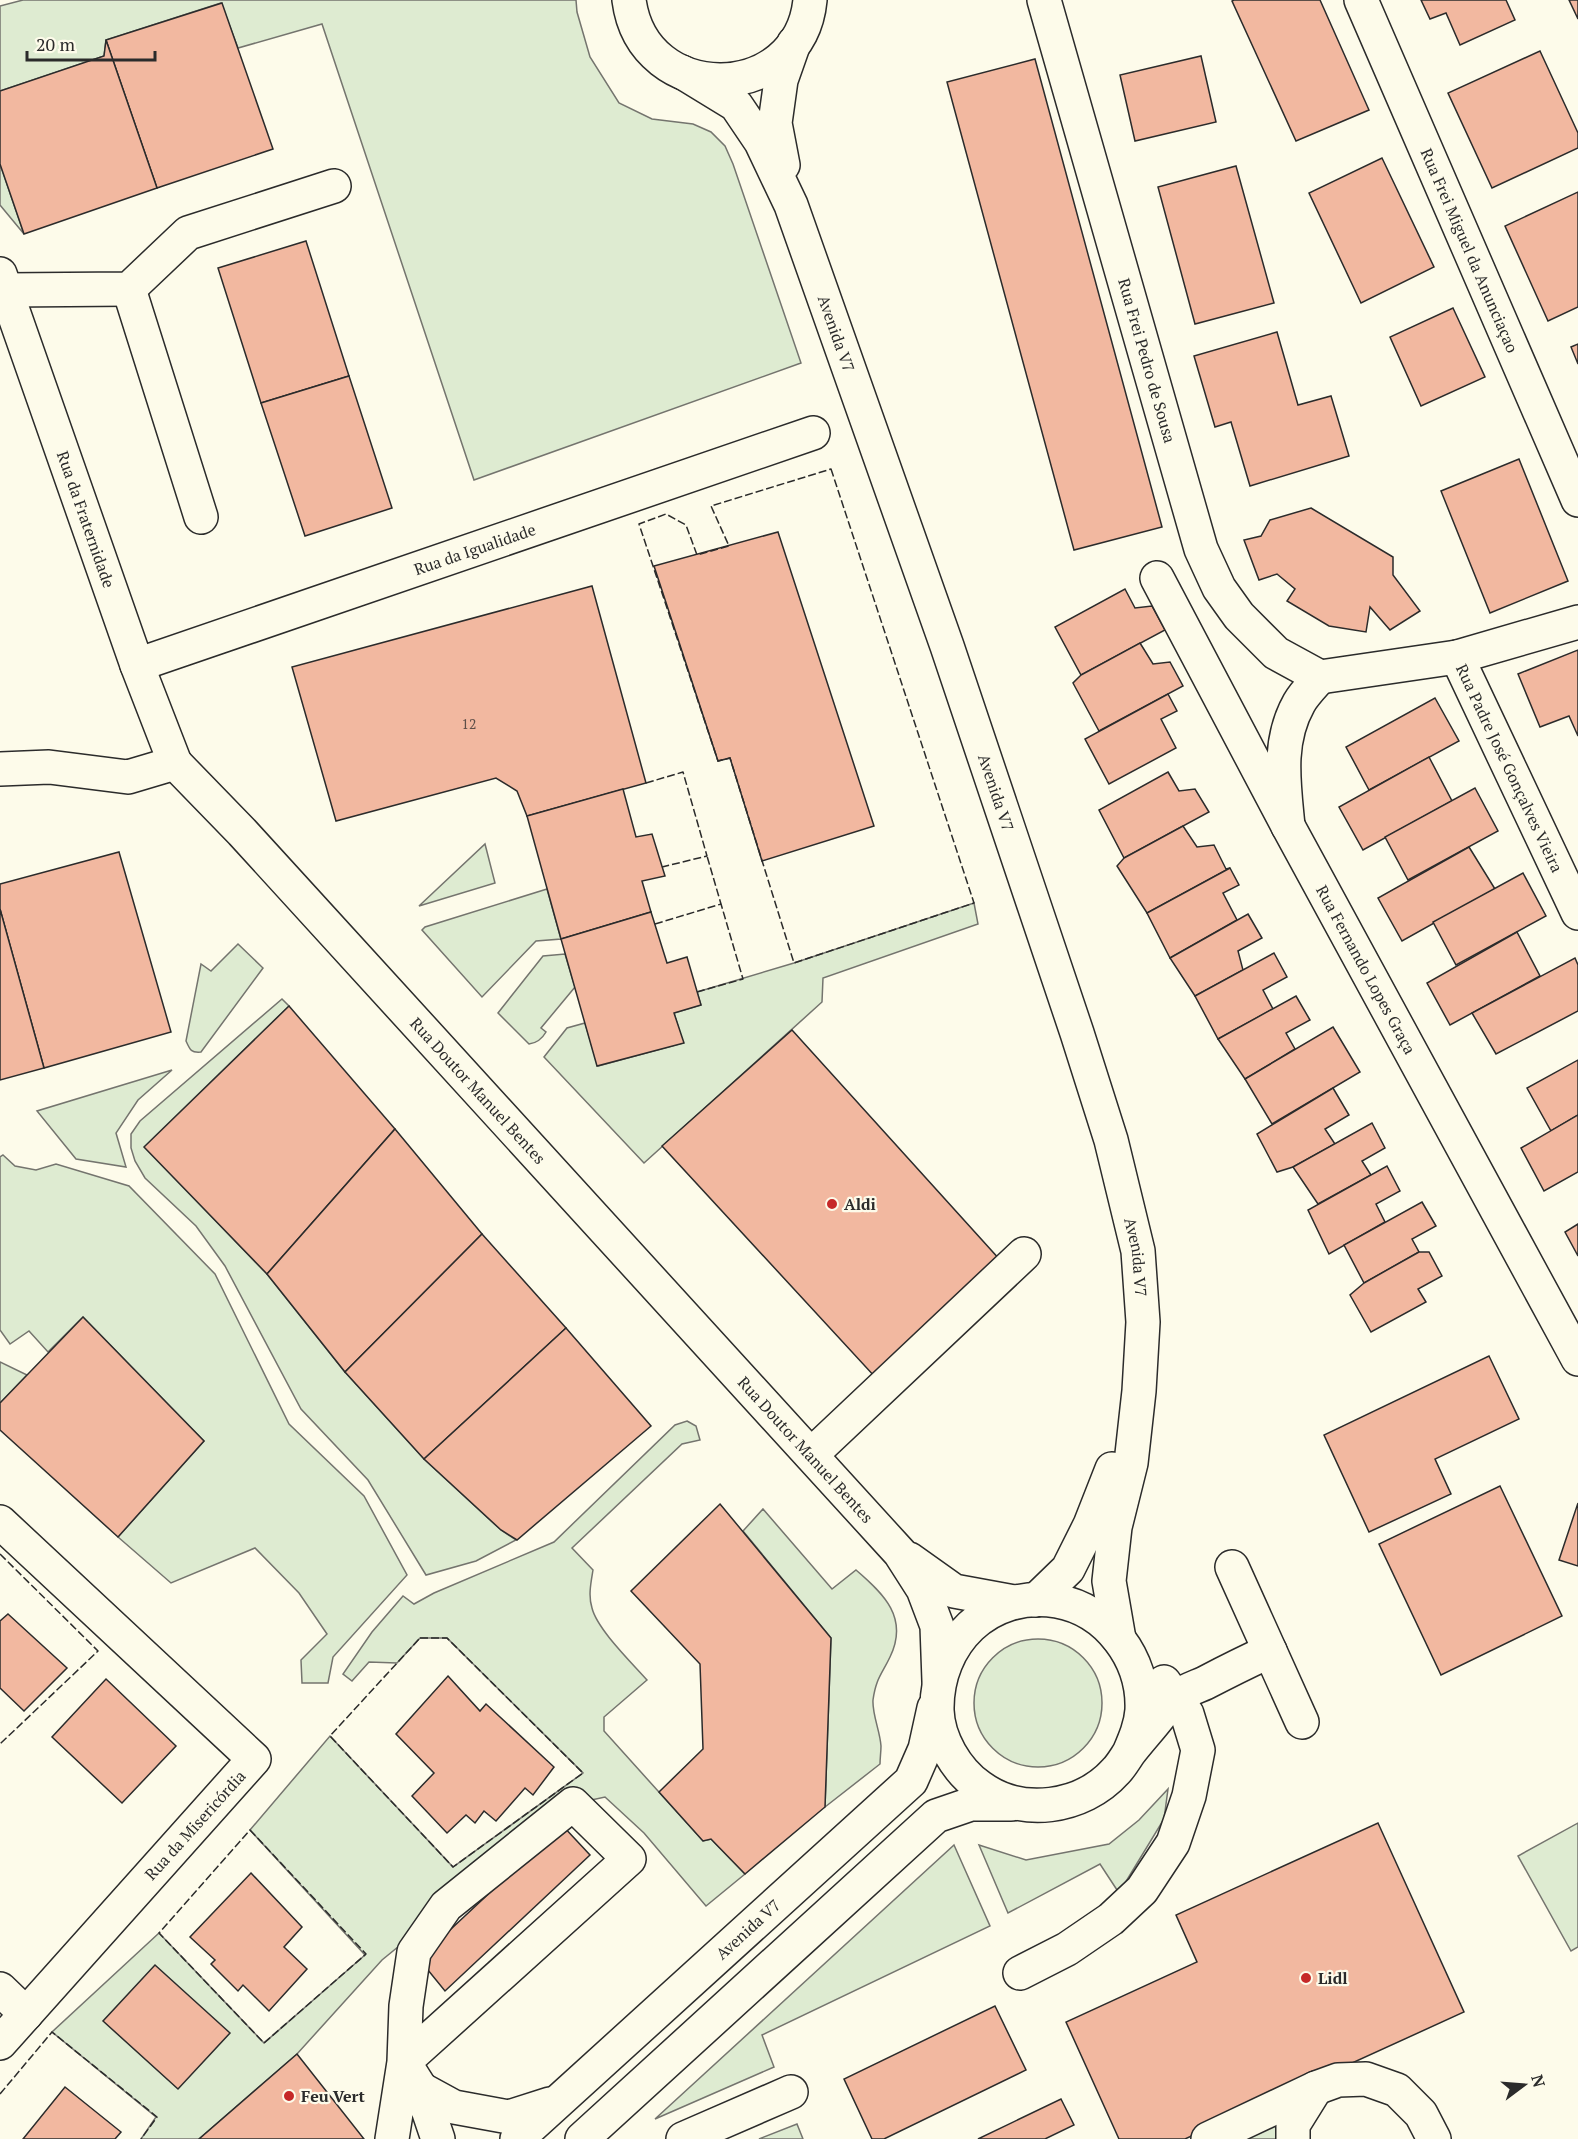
<svg xmlns="http://www.w3.org/2000/svg" width="1578" height="2139" font-family="'PT Serif',serif">
<rect width="100%" height="100%" fill="#fdfbea"/>
<g fill="#deebd1" stroke="#74746e" stroke-width="1.5">
<path d="M23,0h553l1,12 13,45 29,46 33,16 41,5 18,8 14,14 8,18 68,199 -327,117 -152,-456 -84,24 -17,-45 -115,37 -2,16 -104,35v-85z"/>
<path d="M0,164l24,70 -24,-29z"/>
<path d="M485,844l10,39 -76,23z"/>
<path d="M547,889l14,50 -25,2 -54,56 -60,-67 3,-3z"/>
<path d="M974,903l4,21 -155,54 -1,24 -178,161 -100,-106 23,-29 18,-5 13,43 85,-23 -9,-30 27,-8 -4,-13 97,-29z"/>
<path d="M238,944l25,24 -62,84c-10,1 -11,-2 -15,-11l15,-77 10,7z"/>
<path d="M565,954l10,33 -34,41 5,4c-4,7 -9,11 -17,12l-31,-31 45,-57z"/>
<path d="M282,999l7,7 -144,141 122,127 78,98 79,87 77,71 15,10 -40,21 -50,14 -58,-95 -67,-71 -76,-143 -29,-40 -51,-48 -10,-17 -4,-13v-14l9,-13z"/>
<path d="M172,1070l-34,30 -22,33 10,34 -50,-8 -39,-48z"/>
<path d="M3,1155l12,11 21,4 20,-6 73,22 86,88 74,150 75,72 43,79 -74,82 -5,26h-26l-1,-23 26,-26 -28,-41 -44,-45 -84,35 -53,-46 86,-96 -121,-124 -35,35 -19,-21 -19,13 -10,-14v-173z"/>
<path d="M0,1362l27,13 -27,28z"/>
<path d="M687,1421l9,5 4,14 -18,4 -110,104 21,22c-2,12 -5,26 -1,38 5,21 40,55 55,72l-43,37v14l99,110 8,-2 34,35 -39,32 -62,-73 -39,-36 -32,7 -191,156 -85,94 -98,85h-58l15,-22 -104,-85 107,-99 105,110 101,-88 -115,-125 80,-94 123,131 130,-94 -136,-135h-27l-23,25 -28,-1 -17,19 -9,-7 29,-42 31,-36 11,8 20,-11 120,-51 121,-117z"/>
<path d="M763,1509l69,80 24,-19c28,24 53,48 34,87 -8,17 -14,21 -17,43 -1,14 7,31 8,46 0,6 -1,12 -1,18l-55,43 6,-169 -88,-107z"/>
<circle cx="1038" cy="1703" r="64"/>
<path d="M1168,1789l-4,30 -45,74 -19,-29 -92,49 -29,-68 47,15 83,-16 30,-24z"/>
<path d="M1578,1823v124l-7,4 -53,-95z"/>
<path d="M954,1845l36,81 -228,109 12,32 -119,52z"/>
<path d="M1290,2109l-14,30h-49z"/>
<path d="M797,2124l6,15h-44z"/>
</g>
<g fill="#f2b8a0" stroke="#2b2b2b" stroke-width="1.5">
<path d="M1234,0h86l49,110 -73,31 -64,-140z"/>
<path d="M1421,0h85l9,20 -55,25 -14,-32 -16,6z"/>
<path d="M1569,0h9v19z"/>
<path d="M222,3l51,146 -116,39 -51,-148z"/>
<path d="M106,40l51,148 -133,46 -24,-70v-73l104,-35z"/>
<path d="M1540,51l38,82v15l-86,40 -44,-95z"/>
<path d="M1201,56l15,66 -81,19 -15,-66z"/>
<path d="M1035,59l127,468 -88,23 -127,-468z"/>
<path d="M1382,158l52,109 -73,36 -52,-110z"/>
<path d="M1236,166l38,137 -79,21 -37,-137z"/>
<path d="M1578,192v115l-30,14 -43,-95z"/>
<path d="M306,241l43,135 -88,27 -43,-135z"/>
<path d="M1453,308l32,69 -64,29 -31,-69z"/>
<path d="M1277,332l21,73 33,-9 18,60 -99,30 -19,-64 -16,5 -21,-71z"/>
<path d="M1578,344v20l-7,-17z"/>
<path d="M349,376l43,132 -87,28 -44,-133z"/>
<path d="M1519,459l49,122 -78,32 -49,-122z"/>
<path d="M1311,508l82,49v18l27,36 -30,19 -20,-23 -4,25 -37,-6 -42,-25 8,-12 -18,-15 -18,6 -15,-40 17,-4 9,-16z"/>
<path d="M778,532l96,294 -112,35 -32,-103 -12,3 -64,-195z"/>
<path d="M592,586l54,197 -119,33 -10,-25 -21,-13 -160,43 -44,-154z"/>
<path d="M1125,589l10,19 17,-2 13,24 -84,45 -26,-48z"/>
<path d="M1140,643l13,21 17,-2 13,24 -84,45 -26,-48 8,-8z"/>
<path d="M1578,650v86l-9,-20 -29,11 -22,-53z"/>
<path d="M1168,694l9,17 -16,8 15,29 -67,36 -24,-45z"/>
<path d="M1435,698l24,43 -90,49 -23,-43z"/>
<path d="M1429,757l23,44 -89,49 -24,-43z"/>
<path d="M1168,772l11,19 16,-2 14,23 -85,46 -25,-48z"/>
<path d="M1475,788l23,43 -90,49 -23,-43z"/>
<path d="M623,789l13,48 16,-3 13,42 -23,5 9,31 -90,27 -34,-123z"/>
<path d="M1183,826l14,21 17,-2 12,24 4,-1 -83,45 -30,-47 7,-8z"/>
<path d="M1469,847l26,42 -93,52 -24,-43z"/>
<path d="M119,852l52,180 -127,36 -44,-159v-25z"/>
<path d="M1230,868l9,17 -16,8 14,27 -67,38 -23,-45z"/>
<path d="M1523,873l23,43 -90,49 -23,-43z"/>
<path d="M0,909l44,159 -44,12z"/>
<path d="M651,912l16,51 20,-6 14,48 -27,8 10,30 -87,23 -36,-127z"/>
<path d="M1248,914l14,24 -24,13 5,19 -48,26 -25,-38z"/>
<path d="M1517,932l23,44 -90,49 -23,-42z"/>
<path d="M1274,953l13,24 -24,13 10,19 -55,30 -23,-43z"/>
<path d="M1575,958l3,7v46l-82,43 -24,-41z"/>
<path d="M1296,996l14,24 -24,13 9,16 -50,30 -27,-40z"/>
<path d="M289,1006l106,123 -128,145 -123,-127z"/>
<path d="M1333,1027l27,45 -88,52 -27,-45z"/>
<path d="M792,1030l209,231 -125,117 -214,-232z"/>
<path d="M1578,1060v55l-27,16 -24,-43z"/>
<path d="M1333,1088l16,27 -24,14 10,15 -42,23 -16,5 -20,-38z"/>
<path d="M1578,1115v57l-34,19 -23,-43z"/>
<path d="M1372,1123l13,25 -23,13 9,14 -53,29 -25,-37z"/>
<path d="M395,1129l87,105 -137,138 -78,-98z"/>
<path d="M1387,1166l13,25 -24,13 9,18 -56,32 -21,-44z"/>
<path d="M1422,1202l14,24 -24,13 7,13 -55,31 -20,-38z"/>
<path d="M1578,1224v32l-13,-24z"/>
<path d="M482,1234l84,94 -142,131 -79,-87z"/>
<path d="M1419,1252h10l13,24 -24,13 8,13 -55,30 -21,-37 14,-12z"/>
<path d="M83,1317l121,124 -86,96 -118,-107v-27z"/>
<path d="M566,1328l85,98 -134,114 -16,-10 -77,-71z"/>
<path d="M1489,1356l30,63 -84,40 16,35 -82,38 -45,-97z"/>
<path d="M1500,1486l62,130 -121,59 -62,-131z"/>
<path d="M1578,1503v63l-19,-6z"/>
<path d="M720,1504l111,134 -6,169 -80,67 -34,-35 -8,2 -44,-49 44,-43 -3,-85 -69,-73z"/>
<path d="M8,1614l59,54 -43,43 -24,-23v-67z"/>
<path d="M448,1676l32,35 6,-7 68,63 -21,28 -8,-7 -29,33 -12,-10 -9,12 -9,-8 -19,18 -35,-37 22,-23 -38,-39z"/>
<path d="M106,1679l70,67 -54,57 -70,-66z"/>
<path d="M1378,1823l86,189 -279,127h-66l-53,-117 131,-60 -21,-47z"/>
<path d="M562,1825l28,30 -145,136 -26,-32z"/>
<path d="M251,1873l51,54 -18,20 23,22 -38,42 -26,-26 -5,6 -27,-27 4,-4 -25,-23z"/>
<path d="M155,1965l75,68 -52,56 -75,-68z"/>
<path d="M995,2006l31,64 -142,69h-12l-28,-60z"/>
<path d="M297,2054l67,85h-165z"/>
<path d="M65,2087l56,45 -6,7h-92z"/>
<path d="M1061,2099l13,26 -29,14h-67z"/>
</g>
<g fill="none" stroke-linecap="round" stroke-linejoin="round">
<g stroke="#2b2b2b" stroke-width="36">
<g id="minor">
<path d="M629,0c14,108 171,105 181,0"/>
<path id="s1" d="M1044,0l157,549 18,39 20,28 37,37 44,24c-7,8 -16,17 -21,26 -22,39 -15,81 -11,123"/>
<path id="s2" d="M1361,0l217,500"/>
<path id="s3" d="M682,72l54,33 25,37 30,63 156,441 130,387 34,107 27,111 5,71 -4,69 -8,72 -16,64 -6,54 10,58"/>
<path d="M783,165l-8,-42 6,-43 13,-37"/>
<path id="s4" d="M0,274l137,391 38,98"/>
<path d="M129,289l72,228"/>
<path d="M6,290l123,-1 59,-56 146,-47"/>
<path id="s5" d="M1157,578l131,248 290,533"/>
<path id="s6" d="M1457,657l121,256"/>
<path id="s7" d="M137,665l676,-232"/>
<path d="M1320,677l137,-20 121,-35"/>
<path id="s8" d="M0,769l49,-2 79,10 47,-14 67,69 658,721 23,36 14,37 2,55"/>
<path d="M811,1455l213,-201"/>
<path d="M0,1522l254,237 -254,284"/>
<path d="M909,1559l45,32 60,11"/>
<path d="M1232,1567l70,155"/>
<path d="M1036,1600l32,-31 22,-44 22,-56"/>
<path d="M1129,1753c6,-14 12,-28 13,-43 2,-51 -34,-100 -85,-109 -69,-11 -121,42 -120,109 1,29 19,60 43,77 41,30 102,22 136,-16 5,-5 9,-12 13,-18 11,-14 22,-26 32,-39 5,-5 10,-13 15,-17 8,-6 20,-10 29,-14 21,-11 43,-22 65,-32"/>
<path d="M1020,1973l47,-24 44,-30 31,-29 31,-47 16,-47 9,-46 -11,-36 -23,-32"/>
<path d="M0,1989l26,25"/>
<path d="M421,2089l33,18 55,10 41,-13"/>
<path d="M392,2139l12,-77 225,-203 -56,-55 -127,102 -32,46 -8,54 -2,56 17,27 17,50"/>
<path id="s9" d="M517,2139l394,-358 14,-32 9,-41"/>
<path d="M582,2139l354,-323 35,-12h40"/>
<path d="M683,2139l108,-47"/>
<path d="M1208,2139l108,-51 22,-8 28,-1 31,11 24,24 13,25"/>
<path d="M1293,2139v-14l23,-37"/>
</g>
</g>
<use href="#minor" stroke="#fdfbea" stroke-width="33"/>
<g stroke="#2b2b2b" stroke-width="1.5" stroke-dasharray="8 3" stroke-linecap="butt">
<path d="M831,469l143,434 -180,60 -64,-205 -12,3 -79,-237 27,-10 20,11 11,30 32,-9 -18,-40z"/>
<path d="M646,783l37,-11 24,84 -45,11"/>
<path d="M655,924l66,-20 -14,-48"/>
<path d="M697,992l46,-13 -22,-75"/>
<path d="M0,1554l98,97 -98,93"/>
<path d="M420,1638h27l136,135 -130,94 -123,-131z"/>
<path d="M250,1830l116,124 -102,89 -105,-110z"/>
<path d="M0,2094l52,-62 105,85 -16,22"/>
</g>
</g>
<g fill="#c62828" stroke="#fdfbea" stroke-width="2">
<circle cx="832" cy="1204" r="6"/>
<circle cx="1306" cy="1978" r="6"/>
<circle cx="289" cy="2096" r="6"/>
</g>
<g text-anchor="middle" dominant-baseline="central" stroke-width="4.5" stroke-linejoin="round" paint-order="stroke">
<g font-size="14" fill="#5d4e48">
<text x="469" y="723">12</text>
</g>
<g font-size="16" fill="#2b2b2b" stroke="#fdfbea">
<text stroke="none"><textPath href="#s2" startOffset="273">Rua Frei Miguel da Anunciaçao</textPath></text>
<text stroke="none"><textPath href="#s3" startOffset="314">Avenida V7</textPath></text>
<text stroke="none"><textPath href="#s1" startOffset="375">Rua Frei Pedro de Sousa</textPath></text>
<text stroke="none"><textPath href="#s4" startOffset="260">Rua da Fraternidade</textPath></text>
<text stroke="none"><textPath href="#s7" startOffset="357">Rua da Igualidade</textPath></text>
<text stroke="none"><textPath href="#s6" startOffset="123">Rua Padre José Gonçalves Vieira</textPath></text>
<text stroke="none"><textPath href="#s3" startOffset="800">Avenida V7</textPath></text>
<text stroke="none"><textPath href="#s5" startOffset="444">Rua Fernando Lopes Graça</textPath></text>
<text stroke="none"><textPath href="#s8" startOffset="624">Rua Doutor Manuel Bentes</textPath></text>
<text stroke="none"><textPath href="#s3" startOffset="1286">Avenida V7</textPath></text>
<text stroke="none"><textPath href="#s8" startOffset="1110">Rua Doutor Manuel Bentes</textPath></text>
<text transform="translate(195 1825) rotate(-48)">Rua da Misericórdia</text>
<text stroke="none"><textPath href="#s9" startOffset="312">Avenida V7</textPath></text>
</g>
<g font-size="16" font-weight="bold" fill="#2b2b2b" stroke="#fdfbea" text-anchor="start">
<text x="844" y="1204">Aldi</text>
<text x="1318" y="1978">Lidl</text>
<text x="301" y="2096">Feu Vert</text>
</g>
</g>
<g transform="translate(1524 2085) rotate(74)" stroke="#fdfbea" stroke-width="4.5" paint-order="stroke">
<path d="M0-4.5L10 22L0 15L-10 22Z" fill="#2b2b2b"/>
<text y="-9" font-size="16" font-weight="bold" text-anchor="middle" fill="#2b2b2b">N</text>
</g>
<path d="M27 51v9h128v-9" fill="none" stroke="#2b2b2b" stroke-width="3"/>
<text x="36" y="51" font-size="18" fill="#2b2b2b" stroke="#fdfbea" stroke-width="4.5" paint-order="stroke">20 m</text>
</svg>
